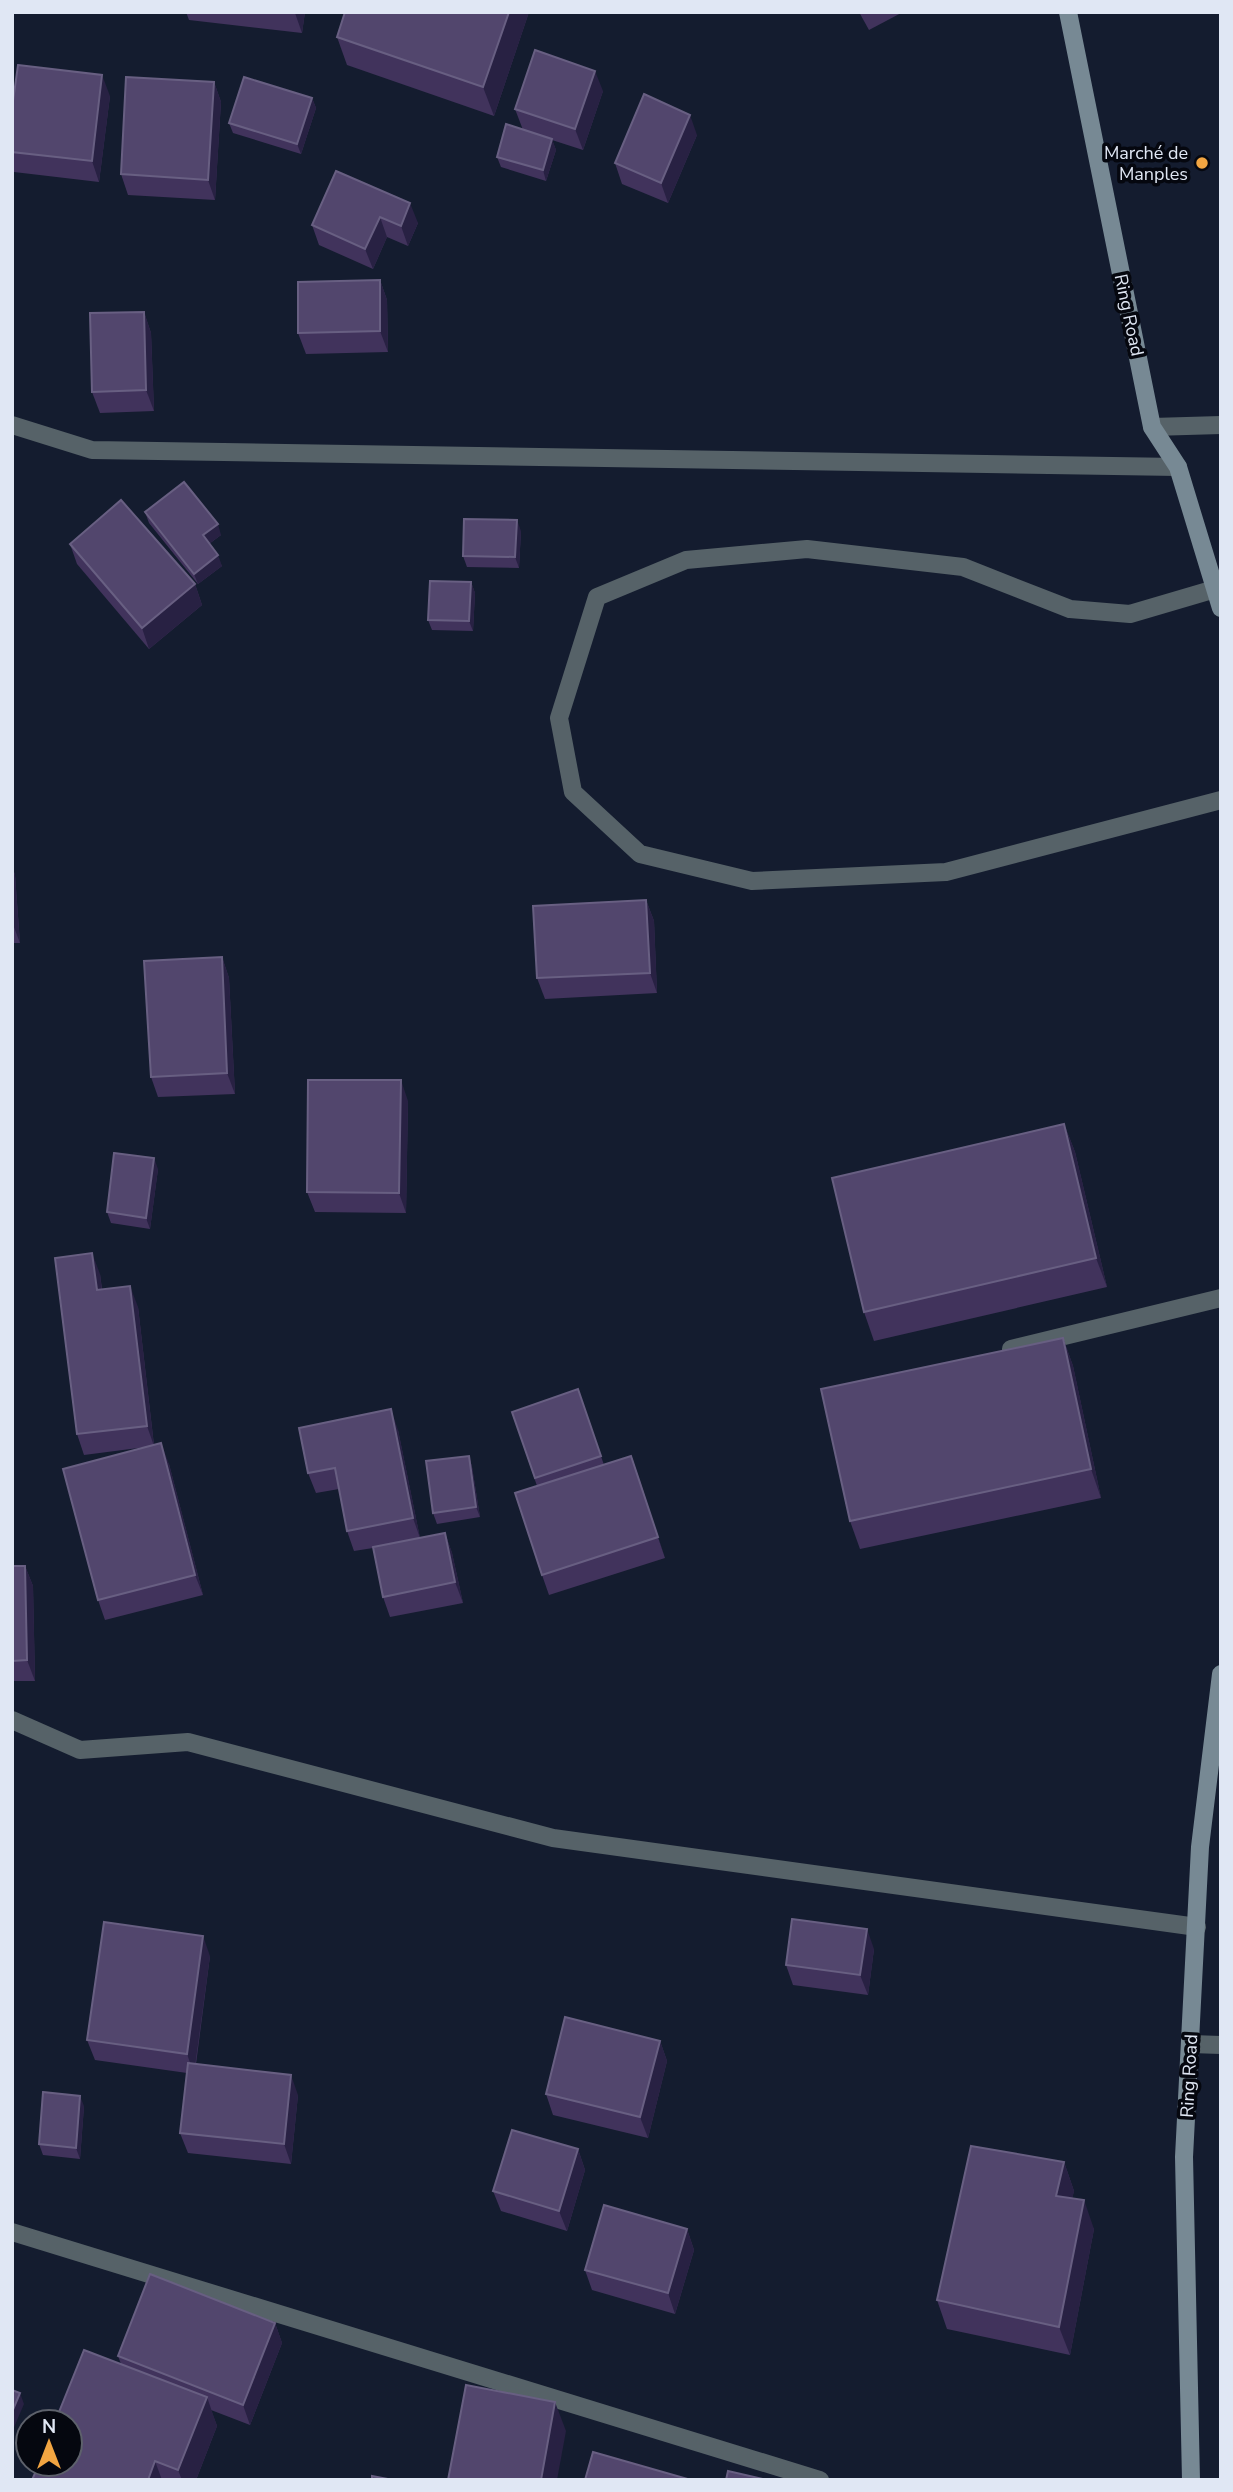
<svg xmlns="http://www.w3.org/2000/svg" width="1233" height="2492" font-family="'Nunito Sans',sans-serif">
<rect width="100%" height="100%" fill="#141c2f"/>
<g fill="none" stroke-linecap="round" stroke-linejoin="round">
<g stroke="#566268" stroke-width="18">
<path d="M1215,589l-85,25 -60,-5 -107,-42 -156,-18 -121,11 -89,37 -38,121 14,74 67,62 112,27 194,-9 275,-72"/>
<path d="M1011,1349l210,-51"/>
<path d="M1191,2044l30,1"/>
</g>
<g stroke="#566268" stroke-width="18">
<path d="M12,425l80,25 1086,17"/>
<path d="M1152,427l69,-2"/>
<path d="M12,1720l68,30 108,-8 365,96 644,89"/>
<path d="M12,2232l808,248"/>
</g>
<g stroke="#778994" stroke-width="18">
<path d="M1068,12l84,415 26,40 43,141"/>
<path d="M1191,2480l-7,-323 16,-310 21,-173"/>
</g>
</g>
<g fill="#41335c">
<path d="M186,12h119l-3,21 -113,-13z"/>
<path d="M529,12l-35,104 -147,-51 -10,-28z"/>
<path d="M859,12h44l-34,18z"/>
<path d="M214,82l7,20 -6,98 -87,-5 -7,-21z"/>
<path d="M603,91l-20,59 -31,-10 4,10 -10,31 -45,-14 -4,-10 26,-27 -8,-21z"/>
<path d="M110,96l-11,86 -85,-10 -2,-6v-58z"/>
<path d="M312,98l4,10 -15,46 -68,-21 -4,-10z"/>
<path d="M697,135l-29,68 -46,-19 -7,-21z"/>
<path d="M336,171l82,52 -10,23 -21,-9 -14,32 -54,-24 -7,-20z"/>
<path d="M380,280l7,20 1,52 -82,2 -8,-21z"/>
<path d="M144,312l7,21 3,78 -54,2 -8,-21z"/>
<path d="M145,512l76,23 -12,9 13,22 -24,18 -49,-61z"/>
<path d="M521,531l-2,37 -52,-1 -4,-11z"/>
<path d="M70,544l125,40 7,21 -53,44 -72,-85z"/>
<path d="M471,582l4,11 -2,38 -41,-1 -4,-10z"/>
<path d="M12,866l3,9 5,68h-8z"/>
<path d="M646,900l8,21 3,72 -112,6 -8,-21z"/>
<path d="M222,957l7,21 6,116 -77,3 -7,-20z"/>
<path d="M408,1101l-2,112 -91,-1 -8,-20z"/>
<path d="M1064,1124l11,28 32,135 -233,54 -10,-29z"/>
<path d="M158,1169l-8,60 -39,-6 -4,-11z"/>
<path d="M100,1274l2,15 36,18 16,138 15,19 34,131 -98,25 -7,-20 48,-153 -62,8 -7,-21z"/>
<path d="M1063,1338l10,28 28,132 -241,51 -10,-28z"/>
<path d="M578,1389l26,76 27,-9 34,102 -116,37 -7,-20 -5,-89 -25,-74z"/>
<path d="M398,1430l22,108 25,-5 7,20 11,50 -73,14 -7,-20 -10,-49 -19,3 -7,-20 -8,-42 -23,4 -8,-20z"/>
<path d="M469,1456l3,11 8,50 -43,7 -4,-11z"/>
<path d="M12,1566h13l8,20 2,95h-23z"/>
<path d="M874,1949l-6,46 -75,-10 -7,-20z"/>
<path d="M210,1956l-14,108 102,31 -7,69 -103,-11 -8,-20 7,-60 -92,-13 -8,-20z"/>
<path d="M660,2041l7,20 -19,77 -95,-23 -7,-21z"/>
<path d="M84,2106l-4,53 -37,-4 -4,-11z"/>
<path d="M578,2149l7,21 -18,61 -66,-20 -8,-20z"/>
<path d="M1064,2162l10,29 -2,7 22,31 -24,126 -123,-26 -10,-29z"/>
<path d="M687,2229l7,21 -19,64 -83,-24 -7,-20z"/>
<path d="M275,2323l7,20 -32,82 -39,-15 6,16 -21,54h-164l89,-116 -3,-8z"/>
</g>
<g fill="#282143">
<path d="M305,12l-3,21 -7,-20z"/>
<path d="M509,12h20l-35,104 -11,-29z"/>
<path d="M595,71l8,20 -20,59 -8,-21z"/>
<path d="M102,75l8,21 -11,86 -7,-21z"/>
<path d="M214,82l7,20 -6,98 -7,-20z"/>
<path d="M312,98l4,10 -15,46 -4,-10z"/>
<path d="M690,115l7,20 -29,68 -7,-20z"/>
<path d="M552,139l4,11 -10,31 -3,-11z"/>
<path d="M410,203l8,20 -10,23 -7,-20z"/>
<path d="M380,217l7,20 -14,32 -8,-20z"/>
<path d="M380,280l7,20 1,52 -8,-21z"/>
<path d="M144,312l7,21 3,78 -8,-21z"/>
<path d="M517,520l4,11 -2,37 -4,-11z"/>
<path d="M218,524l3,11 -15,11 -3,-11z"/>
<path d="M218,555l4,11 -24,18 -4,-10z"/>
<path d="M471,582l4,11 -2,38 -4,-10z"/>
<path d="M195,584l7,21 -53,44 -7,-21z"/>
<path d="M12,866l3,9 5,68 -8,-21z"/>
<path d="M646,900l8,21 3,72 -7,-20z"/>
<path d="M222,957l7,21 6,116 -8,-21z"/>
<path d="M401,1080l7,21 -2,112 -7,-20z"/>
<path d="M1064,1124l11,28 32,135 -11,-29z"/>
<path d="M154,1158l4,11 -8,60 -4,-11z"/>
<path d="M92,1253l8,21 4,36 -7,-20z"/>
<path d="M130,1286l8,21 16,139 -7,-20z"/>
<path d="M1063,1338l10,28 28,132 -10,-29z"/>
<path d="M391,1409l7,21 22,108 -7,-20z"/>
<path d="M161,1443l8,21 34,131 -8,-20z"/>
<path d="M469,1456l3,11 8,50 -4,-10z"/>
<path d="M631,1456l8,21 26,81z"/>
<path d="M445,1533l7,20 11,50 -8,-21z"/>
<path d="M25,1566l8,20 2,95 -8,-21z"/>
<path d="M867,1929l7,20 -6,46 -8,-20z"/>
<path d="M203,1936l7,20 -16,118 -7,-20z"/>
<path d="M660,2041l7,20 -19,77 -8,-21z"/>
<path d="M291,2075l7,20 -7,69 -7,-20z"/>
<path d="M80,2096l4,10 -4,53 -4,-11z"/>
<path d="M578,2149l7,21 -18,61 -8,-20z"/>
<path d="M1064,2162l10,29 -7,34 -11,-29z"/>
<path d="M1084,2200l10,29 -24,126 -11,-28z"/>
<path d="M687,2229l7,21 -19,64 -7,-21z"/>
<path d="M275,2323l7,20 -32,82 -7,-20z"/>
<path d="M20,2393l4,11 -12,28v-20z"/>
<path d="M207,2397l10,29 -21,54h-14l-4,-10z"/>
<path d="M555,2402l11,29 -9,49h-16z"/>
<path d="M155,2461l7,19h-14z"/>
</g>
<g fill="#52466d" stroke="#685f82" stroke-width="2">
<path d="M345,12h164l-26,75 -146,-50z"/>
<path d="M535,50l60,21 -20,58 -60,-20z"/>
<path d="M18,65l84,10 -10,86 -80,-9v-44z"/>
<path d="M126,77l88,5 -6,98 -87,-6z"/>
<path d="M244,77l68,21 -15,46 -68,-21z"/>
<path d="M644,94l46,21 -29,68 -46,-20z"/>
<path d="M506,124l46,15 -9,31 -46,-13z"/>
<path d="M336,171l74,32 -9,23 -21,-9 -15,32 -53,-24z"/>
<path d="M380,280v51l-82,2v-51z"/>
<path d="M144,312l2,78 -54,2 -2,-79z"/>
<path d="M184,482l34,42 -15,11 15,20 -24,19 -49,-62z"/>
<path d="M121,500l74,84 -53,44 -72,-84z"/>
<path d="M464,519l53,1 -2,37 -52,-1z"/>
<path d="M430,581l41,1 -2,39 -41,-1z"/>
<path d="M646,900l4,73 -113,5 -4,-72z"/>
<path d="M222,957l5,116 -76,4 -7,-116z"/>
<path d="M308,1080h93l-2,113 -92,-1z"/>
<path d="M1064,1124l32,134 -232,54 -32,-134z"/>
<path d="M114,1153l40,5 -8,60 -39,-6z"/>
<path d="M92,1253l5,37 33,-4 17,140 -70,8 -22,-176z"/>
<path d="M1063,1338l28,131 -241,52 -29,-132z"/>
<path d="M578,1389l23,67 -66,22 -23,-66z"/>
<path d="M391,1409l22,109 -66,13 -12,-63 -27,5 -9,-45z"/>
<path d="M161,1443l34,132 -97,25 -35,-131z"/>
<path d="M469,1456l7,51 -43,6 -7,-52z"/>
<path d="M631,1456l27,81 -116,38 -27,-82z"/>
<path d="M445,1533l10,49 -72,15 -10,-50z"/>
<path d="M12,1566h13l2,94 -15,1z"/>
<path d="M792,1919l75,10 -7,46 -74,-10z"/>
<path d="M104,1922l99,14 -16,118 -100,-14z"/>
<path d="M565,2017l95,24 -20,76 -94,-23z"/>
<path d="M188,2063l103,12 -7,69 -104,-11z"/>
<path d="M43,2092l37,4 -4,52 -37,-4z"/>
<path d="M512,2130l66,19 -19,62 -66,-20z"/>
<path d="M971,2146l93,16 -8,34 28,4 -25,127 -122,-27z"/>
<path d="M604,2205l83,24 -19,64 -83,-23z"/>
<path d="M150,2274l125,49 -32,82 -125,-49z"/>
<path d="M84,2350l123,47 -29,73 -23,-9 -7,19h-116l7,-16h31v-42h-15z"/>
<path d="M466,2385l89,17 -14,78h-93z"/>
<path d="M12,2390l8,3 -8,19z"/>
<path d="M593,2452l98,28h-106z"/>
<path d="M728,2471l39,9h-41z"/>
<path d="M372,2476l21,4h-21z"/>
</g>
<circle fill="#f2a542" stroke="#05070f" stroke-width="2.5" cx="1202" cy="163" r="7"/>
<g text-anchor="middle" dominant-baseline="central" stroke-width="7" stroke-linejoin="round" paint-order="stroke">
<g font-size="18" fill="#e0e7f4" stroke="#05070f" text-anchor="end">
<text x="1188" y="153">Marché de<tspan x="1188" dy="21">Manples</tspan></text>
</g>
<g font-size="18" fill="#e0e7f4" stroke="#05070f">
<text transform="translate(1129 315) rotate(78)">Ring Road</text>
<text transform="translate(1189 2076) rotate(-87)">Ring Road</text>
</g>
</g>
<rect width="1233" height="2492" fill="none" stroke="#e0e7f4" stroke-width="28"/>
<g transform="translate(49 2443)"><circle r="33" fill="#05070f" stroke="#5d616b" stroke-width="2"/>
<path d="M0-5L12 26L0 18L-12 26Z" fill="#f2a542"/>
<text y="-10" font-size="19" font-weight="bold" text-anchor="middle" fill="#e0e7f4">N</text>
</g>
</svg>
